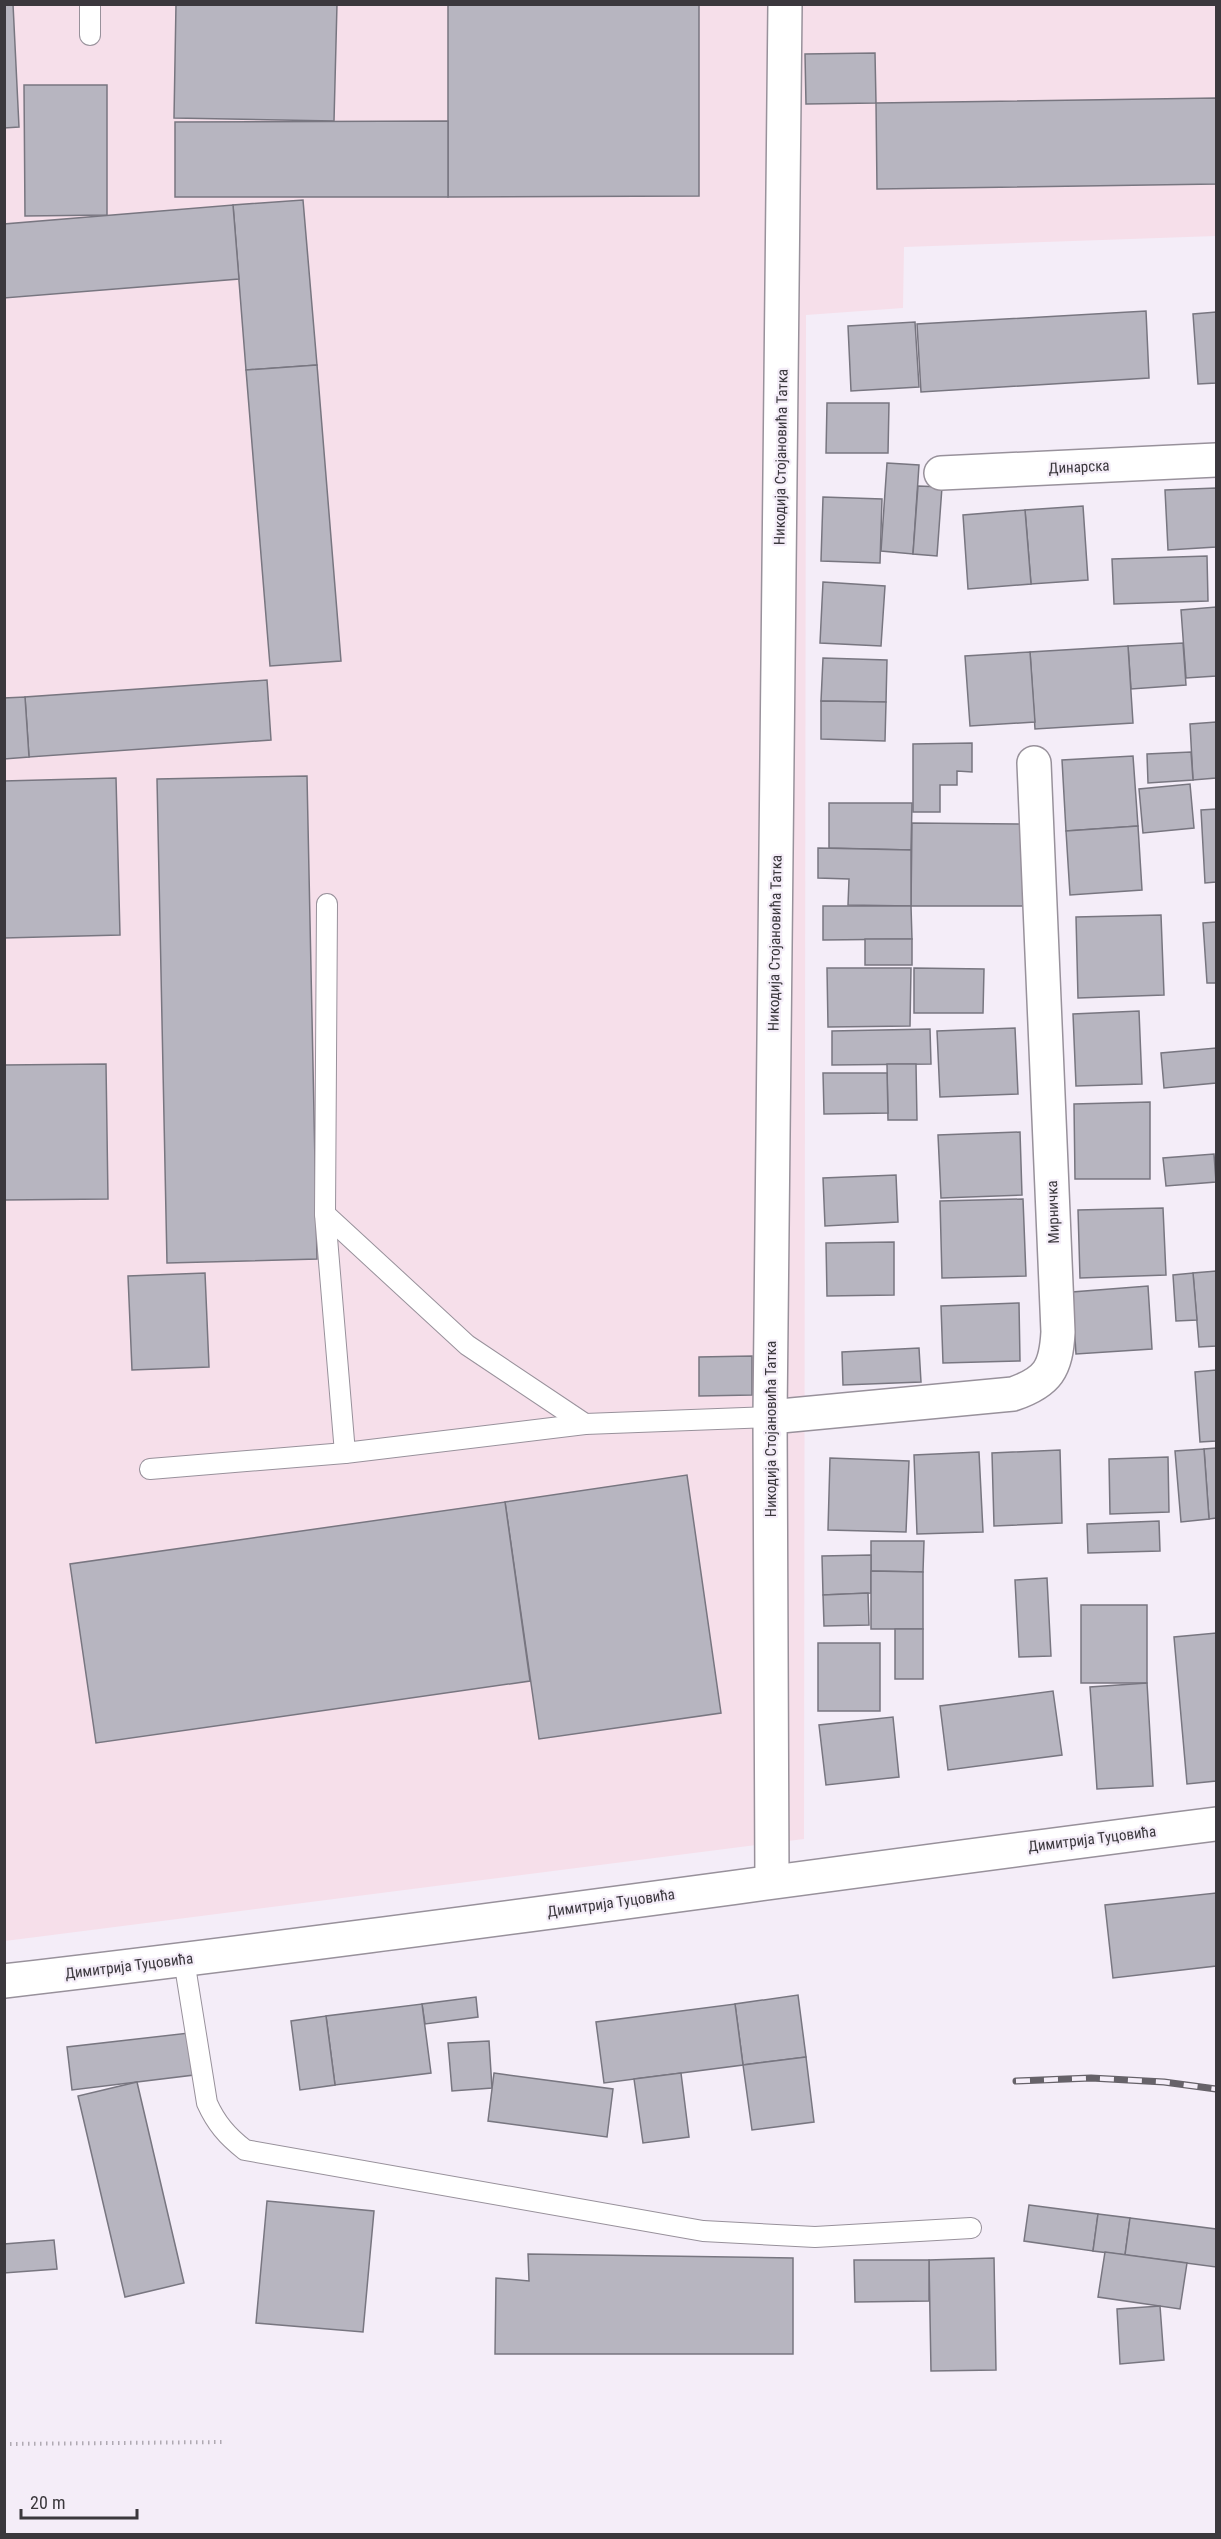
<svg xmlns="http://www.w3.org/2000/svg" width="1221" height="2539" font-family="'Roboto Condensed',sans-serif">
<rect width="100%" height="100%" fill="#f4edf8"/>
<path fill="#f6dfea" d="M4,5h1212v231l-312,11 -1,61 -97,7 -2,1524 -799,102z"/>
<g fill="#b7b5c0" stroke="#787680" stroke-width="1.5">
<path d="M4,4h9l6,123 -15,1z"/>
<path d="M176,4h161l-3,117 -160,-3z"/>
<path d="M448,4h251v192l-251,1z"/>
<path d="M875,53l1,50 -70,1 -1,-50z"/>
<path d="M24,85h83v130l-82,1z"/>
<path d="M1216,98v86l-339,5 -1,-86z"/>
<path d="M448,121v76h-273v-75z"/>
<path d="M303,200l14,165 -71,5 -13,-165z"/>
<path d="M233,205l6,74 -235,19v-74z"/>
<path d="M1146,311l3,67 -228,14 -4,-68z"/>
<path d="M1216,312v71l-18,1 -5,-70z"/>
<path d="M915,322l4,65 -68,4 -3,-65z"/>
<path d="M317,365l24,296 -71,5 -24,-296z"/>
<path d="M827,403h62l-1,50h-62z"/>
<path d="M887,463l32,2 -6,89 -32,-3z"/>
<path d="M918,486l24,1 -5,69 -24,-2z"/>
<path d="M1216,488v59l-48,3 -3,-60z"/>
<path d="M823,497l59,2 -2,64 -59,-2z"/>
<path d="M1083,506l5,74 -57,4 -6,-74z"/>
<path d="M1025,510l6,74 -63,5 -5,-74z"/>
<path d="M1207,556l1,45 -94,3 -2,-45z"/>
<path d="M823,582l62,4 -4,60 -61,-3z"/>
<path d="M1216,607v69l-30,2 -5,-68z"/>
<path d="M1183,643l3,42 -55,4 -3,-43z"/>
<path d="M1128,646l5,77 -98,6 -5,-77z"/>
<path d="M1030,652l5,70 -65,4 -5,-70z"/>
<path d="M823,658l64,2 -1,42 -65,-1z"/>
<path d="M267,680l4,60 -242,17 -4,-60z"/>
<path d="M25,697l4,60 -25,2v-61z"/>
<path d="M821,701l65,1 -1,39 -64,-2z"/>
<path d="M1216,722v56l-23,2 -3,-56z"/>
<path d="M972,743v29l-15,-1v14h-17v27h-27v-68z"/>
<path d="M1191,752l2,28 -45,3 -1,-29z"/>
<path d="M1133,756l5,70 -72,5 -4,-71z"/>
<path d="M307,776l10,483 -150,4 -10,-484z"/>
<path d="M116,778l4,157 -116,3v-157z"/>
<path d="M1190,784l4,44 -51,5 -4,-44z"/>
<path d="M829,803h83l-1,47 -82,-2z"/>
<path d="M1216,809v73l-11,1 -4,-73z"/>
<path d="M912,823l112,1v82h-113z"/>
<path d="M1138,826l4,64 -72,5 -4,-64z"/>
<path d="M818,848l93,2v56l-63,-1 1,-26 -31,-1z"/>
<path d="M823,906h88l1,33 -89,1z"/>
<path d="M1161,915l3,80 -86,3 -2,-81z"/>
<path d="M1216,922v61h-9l-4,-60z"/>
<rect x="865" y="939" width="47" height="26"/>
<path d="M827,968h84l-1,58 -82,1z"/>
<path d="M914,968l70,1 -1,44h-69z"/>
<path d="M1139,1011l3,73 -66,2 -3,-72z"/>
<path d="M1015,1028l3,66 -78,3 -3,-66z"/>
<path d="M930,1029l1,35 -99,1v-34z"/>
<path d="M1216,1048v35l-52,5 -3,-35z"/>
<path d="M106,1064l2,135 -104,1v-135z"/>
<path d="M887,1064h29l1,56h-29z"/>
<path d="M823,1073h64l1,40 -64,1z"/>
<path d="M1150,1102v77h-75l-1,-75z"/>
<path d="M1020,1132l2,63 -81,3 -3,-63z"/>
<path d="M1214,1154l2,28 -50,4 -3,-28z"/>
<path d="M896,1175l2,47 -73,4 -2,-48z"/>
<path d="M1023,1199l3,77 -84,2 -2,-77z"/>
<path d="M1163,1208l3,67 -86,3 -2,-68z"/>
<path d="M894,1242v53l-67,1 -1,-53z"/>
<path d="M1216,1271v75l-17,1 -6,-74z"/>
<path d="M205,1273l4,94 -77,3 -4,-94z"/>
<path d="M1193,1273l4,47 -21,1 -3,-46z"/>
<path d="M1148,1286l4,63 -76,5 -4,-62z"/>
<path d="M1019,1303l1,58 -77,2 -2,-57z"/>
<path d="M919,1348l2,34 -78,3 -1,-33z"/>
<path d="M752,1356v39l-53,1v-39z"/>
<path d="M1216,1370v71l-16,1 -5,-70z"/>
<path d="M1216,1448v70l-7,1 -5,-70z"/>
<path d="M1204,1449l5,70 -28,3 -6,-71z"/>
<path d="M1060,1450l2,73 -68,3 -2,-73z"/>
<path d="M979,1452l4,80 -66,2 -3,-79z"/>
<path d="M1168,1457l1,55 -59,2 -1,-55z"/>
<path d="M830,1458l79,3 -3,71 -78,-2z"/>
<path d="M687,1475l34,238 -182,26 -34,-237z"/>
<path d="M505,1502l25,179 -434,62 -26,-179z"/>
<path d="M1159,1521l1,30 -72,2 -1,-29z"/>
<path d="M871,1541h53l-1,31 -52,-1z"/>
<path d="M871,1555v38l-48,2 -1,-39z"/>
<path d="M871,1571l52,1v57h-52z"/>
<path d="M1047,1578l4,78 -32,1 -4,-77z"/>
<path d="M868,1593l1,32 -45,1 -1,-31z"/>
<rect x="1081" y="1605" width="66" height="78"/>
<rect x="895" y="1629" width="28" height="50"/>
<path d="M1216,1633v148l-29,3 -13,-147z"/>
<rect x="818" y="1643" width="62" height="68"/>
<path d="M1147,1683l6,103 -56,3 -7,-102z"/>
<path d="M1053,1691l9,64 -114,15 -8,-64z"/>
<path d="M893,1717l6,60 -73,8 -7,-60z"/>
<path d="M1216,1893v73l-103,12 -8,-73z"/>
<path d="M798,1995l8,62 -63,8 -8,-61z"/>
<path d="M476,1997l2,20 -53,7 -3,-20z"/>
<path d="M422,2004l9,69 -96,12 -9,-69z"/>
<path d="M735,2004l8,61 -139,18 -8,-61z"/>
<path d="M326,2016l9,69 -35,5 -9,-69z"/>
<path d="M189,2033l5,42 -122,15 -5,-43z"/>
<path d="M489,2041l3,47 -40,3 -4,-48z"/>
<path d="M806,2057l8,65 -62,8 -9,-65z"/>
<path d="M494,2073l119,16 -6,48 -119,-16z"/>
<path d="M681,2073l8,64 -46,6 -9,-64z"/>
<path d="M137,2082l47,201 -59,14 -47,-201z"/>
<path d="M267,2201l107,10 -11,121 -107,-9z"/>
<path d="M1029,2205l69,9 -5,37 -69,-10z"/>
<path d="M1098,2214l32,4 -5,37 -32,-4z"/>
<path d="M1130,2218l86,11v38l-91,-12z"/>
<path d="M54,2240l3,29 -53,4v-29z"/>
<path d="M1105,2252l82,11 -7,46 -82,-12z"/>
<path d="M528,2254l265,4v96h-298l1,-76 33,3z"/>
<path d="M994,2258l2,112 -65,1 -2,-111z"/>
<path d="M854,2260h75v41l-74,1z"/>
<path d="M1160,2306l4,54 -44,4 -3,-55z"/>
</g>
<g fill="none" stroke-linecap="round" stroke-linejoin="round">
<g stroke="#98919b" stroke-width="22">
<g id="lane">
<path d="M90,4v31"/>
<path d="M327,904l-2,310 20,239"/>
<path d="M325,1214l142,131 118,79"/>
<path d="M150,1469l195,-16 240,-29 185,-7"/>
<path d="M184,1960l23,143c9,20 20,33 38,47l458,81 112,6 156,-9"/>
</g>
</g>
<g stroke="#98919b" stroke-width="36">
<g id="street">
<path d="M941,473l275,-13"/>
<path d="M770,1417l243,-23c35,-12 43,-25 45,-62l-24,-569"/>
<path d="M772,1881l-2,-464 15,-1413"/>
</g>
</g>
<g stroke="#98919b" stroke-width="36">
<path id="secondary" d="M4,1981c405,-47 808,-106 1212,-157"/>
</g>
<path stroke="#afa9b2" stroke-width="4" stroke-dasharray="1.5 4.5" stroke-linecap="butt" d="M4,2444l220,-2"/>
<use href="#lane" stroke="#fff" stroke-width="20"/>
<use href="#street" stroke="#fff" stroke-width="33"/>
<use href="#secondary" stroke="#fff" stroke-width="33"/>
<g stroke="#666269" stroke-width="7">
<path id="rail" d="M1016,2081l75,-3 73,4 52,7"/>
</g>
<use href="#rail" stroke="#f4edf8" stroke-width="4.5" stroke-dasharray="14" stroke-linecap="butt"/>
</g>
<g text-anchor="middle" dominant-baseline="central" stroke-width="4.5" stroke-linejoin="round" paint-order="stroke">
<g font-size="15" fill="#3b383d" stroke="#f4edf8">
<text transform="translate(781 457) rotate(-89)">Никодија Стојановића Татка</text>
<text transform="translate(1079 467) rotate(-3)">Динарска</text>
<text transform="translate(775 943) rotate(-89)">Никодија Стојановића Татка</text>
<text transform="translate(1053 1212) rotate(-92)">Мирничка</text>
<text transform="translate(771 1429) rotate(-90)">Никодија Стојановића Татка</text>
<text transform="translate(1092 1839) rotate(-7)">Димитрија Туцовића</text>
<text transform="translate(611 1903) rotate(-8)">Димитрија Туцовића</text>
<text transform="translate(129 1966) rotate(-7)">Димитрија Туцовића</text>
</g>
</g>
<rect width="1221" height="2539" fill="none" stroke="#3b383d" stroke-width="12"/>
<path d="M21 2509v9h116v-9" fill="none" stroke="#3b383d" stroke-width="3"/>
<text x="30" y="2509" font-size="18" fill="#3b383d" stroke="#f4edf8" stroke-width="4.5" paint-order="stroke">20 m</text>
</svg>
